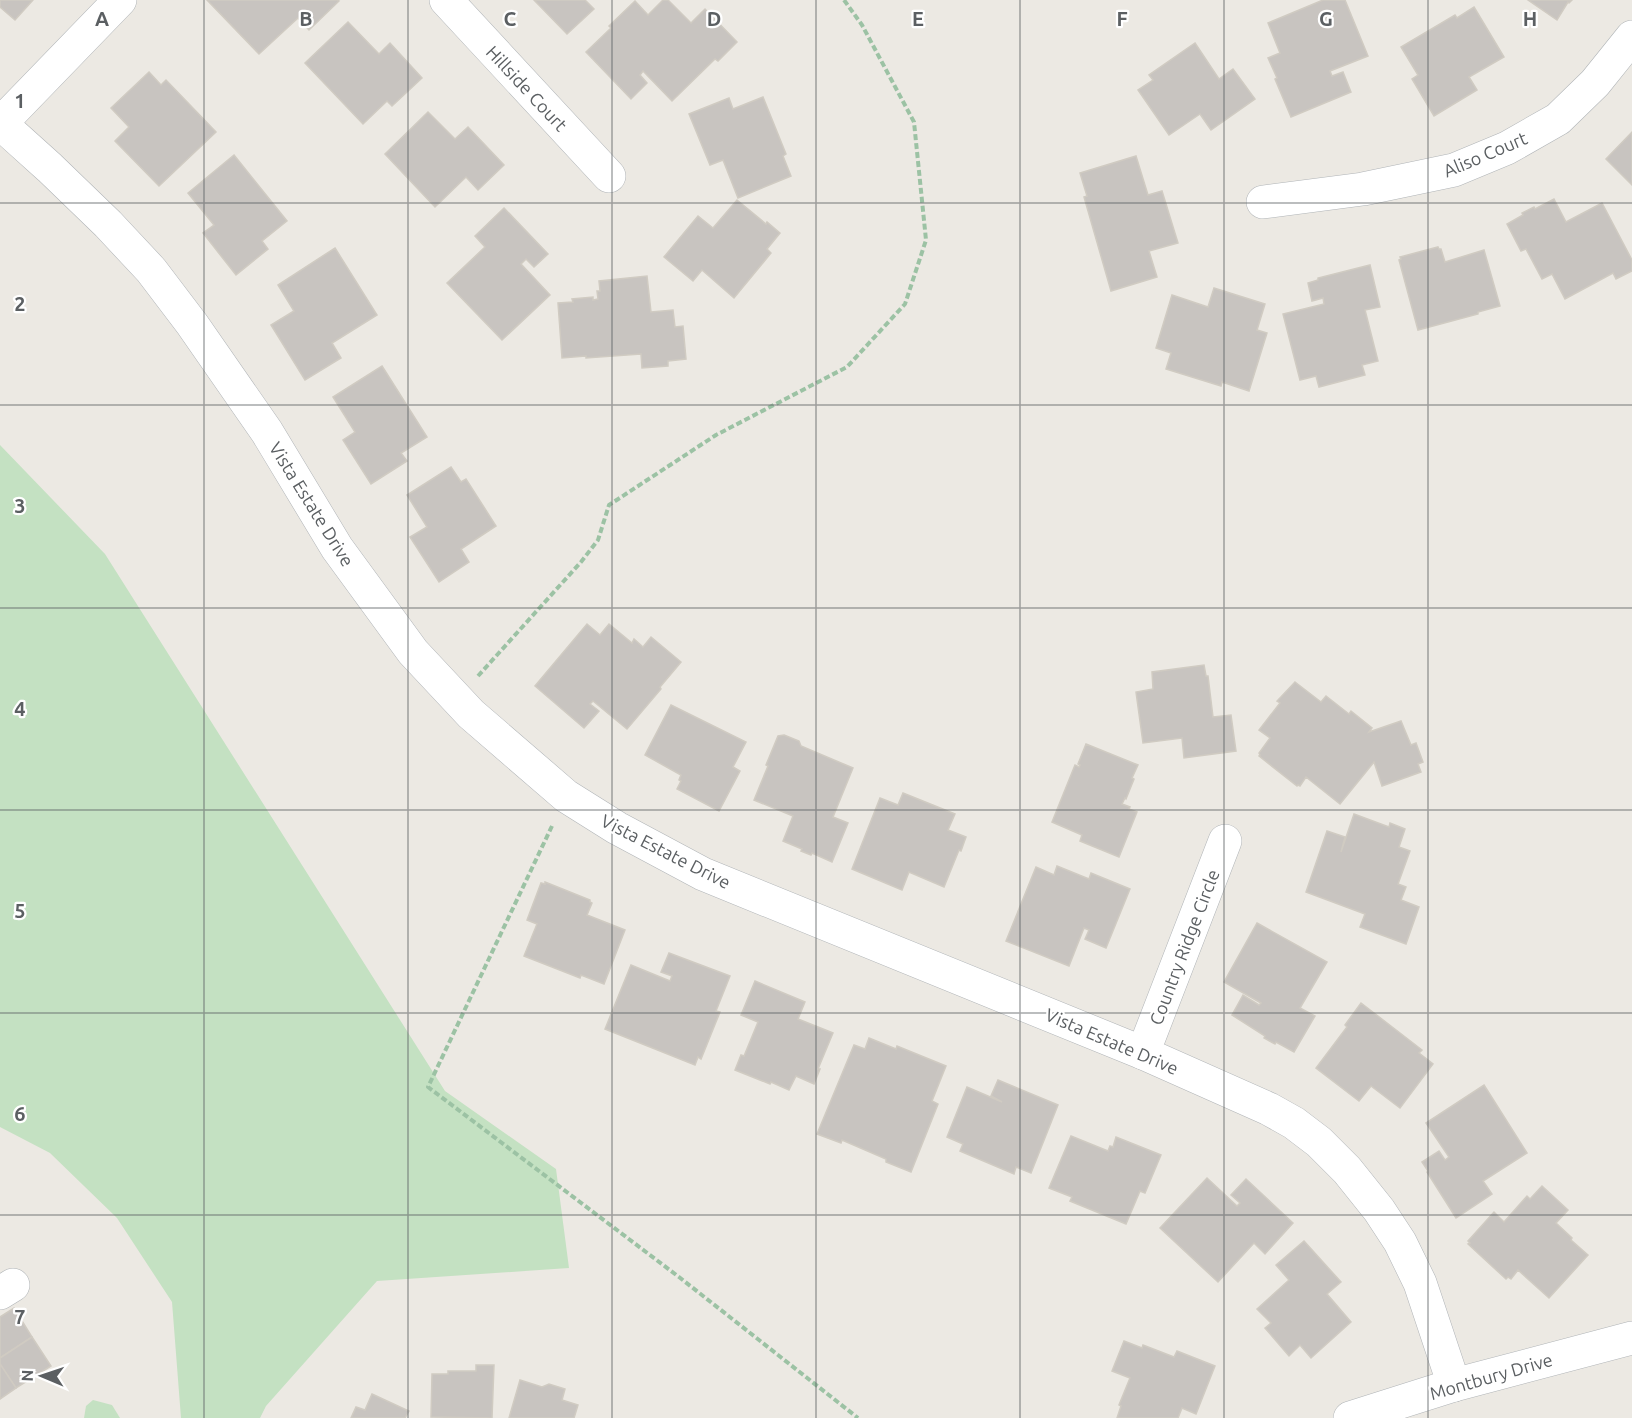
<svg xmlns="http://www.w3.org/2000/svg" width="1632" height="1418" font-family="Ubuntu,sans-serif">
<rect width="100%" height="100%" fill="#ece9e3"/>
<g fill="#c4e1c2">
<path d="M0,445l105,109 340,537 111,78 13,99 -192,13 -111,125 -6,12h-79l-9,-116 -55,-84 -67,-65 -50,-26z"/>
<path d="M93,1400l19,5 8,13h-36l2,-12z"/>
</g>
<g fill="#c8c4c0" stroke="#d0cbc2" stroke-width="1.5">
<path d="M0,0h33l-18,20 -15,-13z"/>
<path d="M207,0h130l2,1 -30,29 -11,-12 -39,36z"/>
<path d="M534,0h51l9,9 -27,25z"/>
<path d="M663,0h5l23,23 14,-14 32,33 -19,19 -3,-2 -43,42 -29,-30 -3,4 7,8 -16,16 -45,-47 25,-24 -2,-2 26,-25 13,14z"/>
<path d="M1323,0h22l23,56 -38,15 2,5 11,-4 8,20 -60,25 -16,-38 2,-1 -9,-20 12,-5 -12,-30z"/>
<path d="M1528,0h44l-3,3 -1,-1 -11,18z"/>
<path d="M1474,7l30,50 -35,20 8,13 -43,26 -22,-37 6,-4 -17,-28 54,-32 2,3z"/>
<path d="M348,22l31,32 11,-11 32,35 -30,28 -5,-5 -24,23 -58,-61z"/>
<path d="M1195,43l24,36 14,-10 22,30 -44,31 -11,-16 -31,21 -31,-45 15,-10 -4,-5z"/>
<path d="M149,72l12,13 5,-5 50,52 -57,54 -44,-45 14,-14 -18,-19z"/>
<path d="M763,97l23,57 -3,2 8,20 -53,22 -15,-38 -13,5 -21,-51 40,-16 4,11z"/>
<path d="M428,112l27,27 13,-12 36,38 -26,25 -12,-13 -31,30 -50,-53z"/>
<path d="M1632,132v53l-26,-26z"/>
<path d="M234,155l53,66 -25,20 6,8 -32,26 -33,-42 11,-8 -26,-32z"/>
<path d="M1136,156l12,39 14,-4 16,52 -29,8 8,26 -46,14 -27,-94 3,-1 -7,-23z"/>
<path d="M1554,199l12,23 36,-19 30,57v11l-16,8 -3,-6 -48,26 -13,-25 -10,5 -16,-30 -5,2 -14,-27 16,-9 -1,-2 12,-6 1,2z"/>
<path d="M737,200l29,24 1,-2 13,11 -13,16 4,4 -37,45 -32,-28 -9,11 -29,-24 34,-41 15,12z"/>
<path d="M504,208l44,46 -14,13 -8,-8 -5,5 29,31 -48,45 -55,-57 38,-36 -10,-11z"/>
<path d="M1438,247l1,2h2l4,13 39,-12 16,56 -22,6v2l-60,16 -19,-70 2,-1 -1,-2z"/>
<path d="M335,248l42,67 -45,28 9,15 -36,22 -34,-55 23,-14 -16,-26z"/>
<path d="M1370,265l10,42 -15,3 13,51 -16,4 3,10 -46,12 -3,-11 -16,4 -17,-66 41,-10 -1,-6 -11,3 -4,-18 10,-3v-2z"/>
<path d="M647,276l4,36 22,-2 2,17 8,-1 3,33 -18,2v5l-26,2 -1,-14 -55,4v-2l-24,2 -4,-55 15,-1 -1,-3 21,-2v3l5,-1 -1,-8h3l-1,-10z"/>
<path d="M1214,288l51,16 -8,26 10,3 -18,58 -27,-9 -1,4 -55,-17 5,-16 -15,-5 16,-53 36,12z"/>
<path d="M382,366l45,71 -26,16 6,8 -36,23 -28,-44 12,-8 -22,-35z"/>
<path d="M451,467l10,15 5,-3 30,47 -35,23 8,13 -30,20 -29,-45 17,-10 -20,-32z"/>
<path d="M587,624l13,11 9,-11 23,19 2,-4 9,8 8,-10 30,25 -21,25 1,2 -34,40 -34,-28 -3,3 9,7 -15,17 -49,-42z"/>
<path d="M1204,665l2,11h2l5,41 18,-2 5,36 -52,7 -2,-20 -39,5 -7,-51 17,-3 -1,-17z"/>
<path d="M1295,682l26,20 5,-6 23,18 2,-3 21,17 -3,4 32,-11 10,24 5,-2 7,19 -5,2 3,8 -39,14 -8,-24 -34,42 -34,-27 -6,9 -2,-1 -1,1 -38,-30 1,-1 -1,-2 11,-15 -11,-8 21,-27 -3,-2z"/>
<path d="M671,705l75,37 -13,25 7,4 -21,40 -42,-22 4,-8 -2,-1 2,-5 -36,-20z"/>
<path d="M784,735l15,6 2,5 52,22 -20,49 15,6 -16,39 -20,-9 -1,2 -10,-4 1,-2 -19,-8 10,-25 -39,-16 14,-34 -2,-1 12,-29z"/>
<path d="M1086,744l52,21 -6,13 2,1 -8,20 -1,-1 -3,6 8,3 -1,2 8,3 -18,45 -39,-16 2,-6 -30,-13 23,-57 4,2 1,-2 -2,-1z"/>
<path d="M903,793l52,21 -7,16 18,7 -5,14 -2,-1 -15,37 -35,-15 -7,18 -50,-21 28,-71 18,7z"/>
<path d="M1354,814l35,13 1,-4 15,6 -6,18 11,4 -12,33 8,3 -5,13 18,7 -13,37 -46,-17 5,-13 -59,-22 21,-61 18,6 -4,15z"/>
<path d="M1057,866l32,13 2,-6 39,16 -24,59 -21,-9 4,-9 -5,-2 -15,38 -63,-25 30,-74 18,8z"/>
<path d="M545,882l45,18v2l2,1 -5,12 38,15 -21,54 -23,-9 -1,3 -56,-22 13,-32 -10,-4 14,-37 4,1z"/>
<path d="M1257,923l70,39 -27,46 15,8 -21,36 -18,-10 -1,2 -11,-6 1,-2 -33,-21 11,-20 16,10 2,-2 -37,-21z"/>
<path d="M669,953l61,23 -14,35 4,1 -19,47 -3,-2 -3,8 -90,-36 26,-64 39,16 2,-5 -11,-4z"/>
<path d="M755,981l50,21 -7,17 35,14 -15,36h2l-6,15 -18,-8 -7,14 -18,-8 -1,2 -35,-14 6,-15 3,1 14,-34 -17,-7z"/>
<path d="M1361,1003l61,47 -3,3 14,11 -33,44 -29,-22 -12,15 -43,-33 31,-41 -2,-2z"/>
<path d="M869,1038l27,11 1,-3 49,20 -14,35 6,3 -27,68 -25,-10v-3l-44,-19 -1,3 -24,-9 37,-89 11,4z"/>
<path d="M998,1080l60,25 -27,68 -15,-6 -2,7 -54,-23 3,-7 -16,-7 20,-50 35,15 -11,-6z"/>
<path d="M1484,1085l43,68 -44,28 9,13 -36,24 -29,-46 1,-1 -6,-9 17,-11 6,9 4,-3 -23,-34z"/>
<path d="M1071,1136l37,15 2,-5 3,1 3,-10 45,18 -16,38 -5,-2 -14,33 -56,-23 2,-4 -23,-9z"/>
<path d="M1207,1178l30,28 3,-3 -9,-8 15,-16 47,44 -28,31 -11,-11 -36,39 -58,-54z"/>
<path d="M1542,1186l26,24 -12,13 16,15 -1,2 17,15 -39,43 -31,-28 -7,9 -3,-2 -2,2 -38,-35 2,-1 -2,-2 26,-29 10,10 23,-26 3,3z"/>
<path d="M1304,1241l37,41 -14,12 24,28 -40,36 -11,-13 -11,11 -24,-28 6,-5 -14,-14 32,-29 -13,-15z"/>
<path d="M14,1308l18,29 -32,21v-41z"/>
<path d="M32,1337l19,29 -35,22 -16,-24v-6z"/>
<path d="M1124,1341l18,7 1,-3 31,12 3,-6 38,15 -19,48 -14,-6 -4,10h-61l4,-12 -2,-1 11,-27 -18,-7z"/>
<path d="M0,1364l16,24 -16,11z"/>
<path d="M476,1365h18l-2,53 -61,-1 1,-43h16v-3h28z"/>
<path d="M520,1380l22,7 7,-3 16,5 -3,11 16,5 -4,13h-65z"/>
<path d="M372,1394l37,17 -4,7h-54l5,-11 9,3z"/>
</g>
<g fill="none" stroke-linecap="round" stroke-linejoin="round">
<g stroke="#b0b4b7" stroke-width="34">
<g id="minor">
<path d="M446,0l163,176"/>
<path d="M0,123l50,45 58,56 43,46 41,54 75,108 70,116 76,104 58,62 95,82 51,32 86,46 440,179 126,56 25,14 25,19 28,28 32,40 21,32 20,41 34,102"/>
<path d="M1,123l119,-123"/>
<path d="M1263,202l100,-13 91,-19 53,-22 51,-29 37,-36 37,-46"/>
<path d="M1143,1053l82,-212"/>
<path d="M0,1293l13,-8"/>
<path d="M1350,1418l104,-33 178,-47"/>
</g>
</g>
<g stroke="#9cc2a4" stroke-width="4" stroke-dasharray="6 3" stroke-linecap="butt">
<path d="M478,676l103,-114 17,-22 11,-35 107,-70 131,-68 58,-63 21,-64 -12,-118 -52,-97 -18,-25"/>
<path d="M552,826l-124,261 251,190 179,141"/>
</g>
<use href="#minor" stroke="#fff" stroke-width="33"/>
</g>
<path fill="none" stroke="#5b5f62" stroke-width="1.5" stroke-opacity="0.55" d="M204,0v1418M408,0v1418M612,0v1418M816,0v1418M1020,0v1418M1224,0v1418M1428,0v1418M0,203h1632M0,405h1632M0,608h1632M0,810h1632M0,1013h1632M0,1215h1632"/>
<g text-anchor="middle" dominant-baseline="central" stroke-width="4.5" stroke-linejoin="round" paint-order="stroke">
<g font-size="18" fill="#5b5f62" stroke="#fff">
<text transform="translate(527 88) rotate(47)">Hillside Court</text>
<text transform="translate(1485 154) rotate(-23)">Aliso Court</text>
<text transform="translate(312 504) rotate(58)">Vista Estate Drive</text>
<text transform="translate(666 851) rotate(27)">Vista Estate Drive</text>
<text transform="translate(1184 947) rotate(-69)">Country Ridge Circle</text>
<text transform="translate(1112 1041) rotate(23)">Vista Estate Drive</text>
<text transform="translate(1491 1376) rotate(-16)">Montbury Drive</text>
</g>
</g>
<g font-size="20" text-anchor="middle" font-weight="bold" fill="#5b5f62" stroke="#fff" stroke-width="4.5" stroke-linejoin="round" paint-order="stroke">
<text x="102" y="26">A</text>
<text x="306" y="26">B</text>
<text x="510" y="26">C</text>
<text x="714" y="26">D</text>
<text x="918" y="26">E</text>
<text x="1122" y="26">F</text>
<text x="1326" y="26">G</text>
<text x="1530" y="26">H</text>
<text x="20" y="108">1</text>
<text x="20" y="311">2</text>
<text x="20" y="513">3</text>
<text x="20" y="716">4</text>
<text x="20" y="918">5</text>
<text x="20" y="1121">6</text>
<text x="20" y="1324">7</text>
</g>
<g transform="translate(42 1376) rotate(272)" stroke="#ffffff" stroke-width="4.5" paint-order="stroke">
<path d="M0-4.5L10 22L0 15L-10 22Z" fill="#5b5f62"/>
<text y="-9" font-size="16" font-weight="bold" text-anchor="middle" fill="#5b5f62">N</text>
</g>
</svg>
